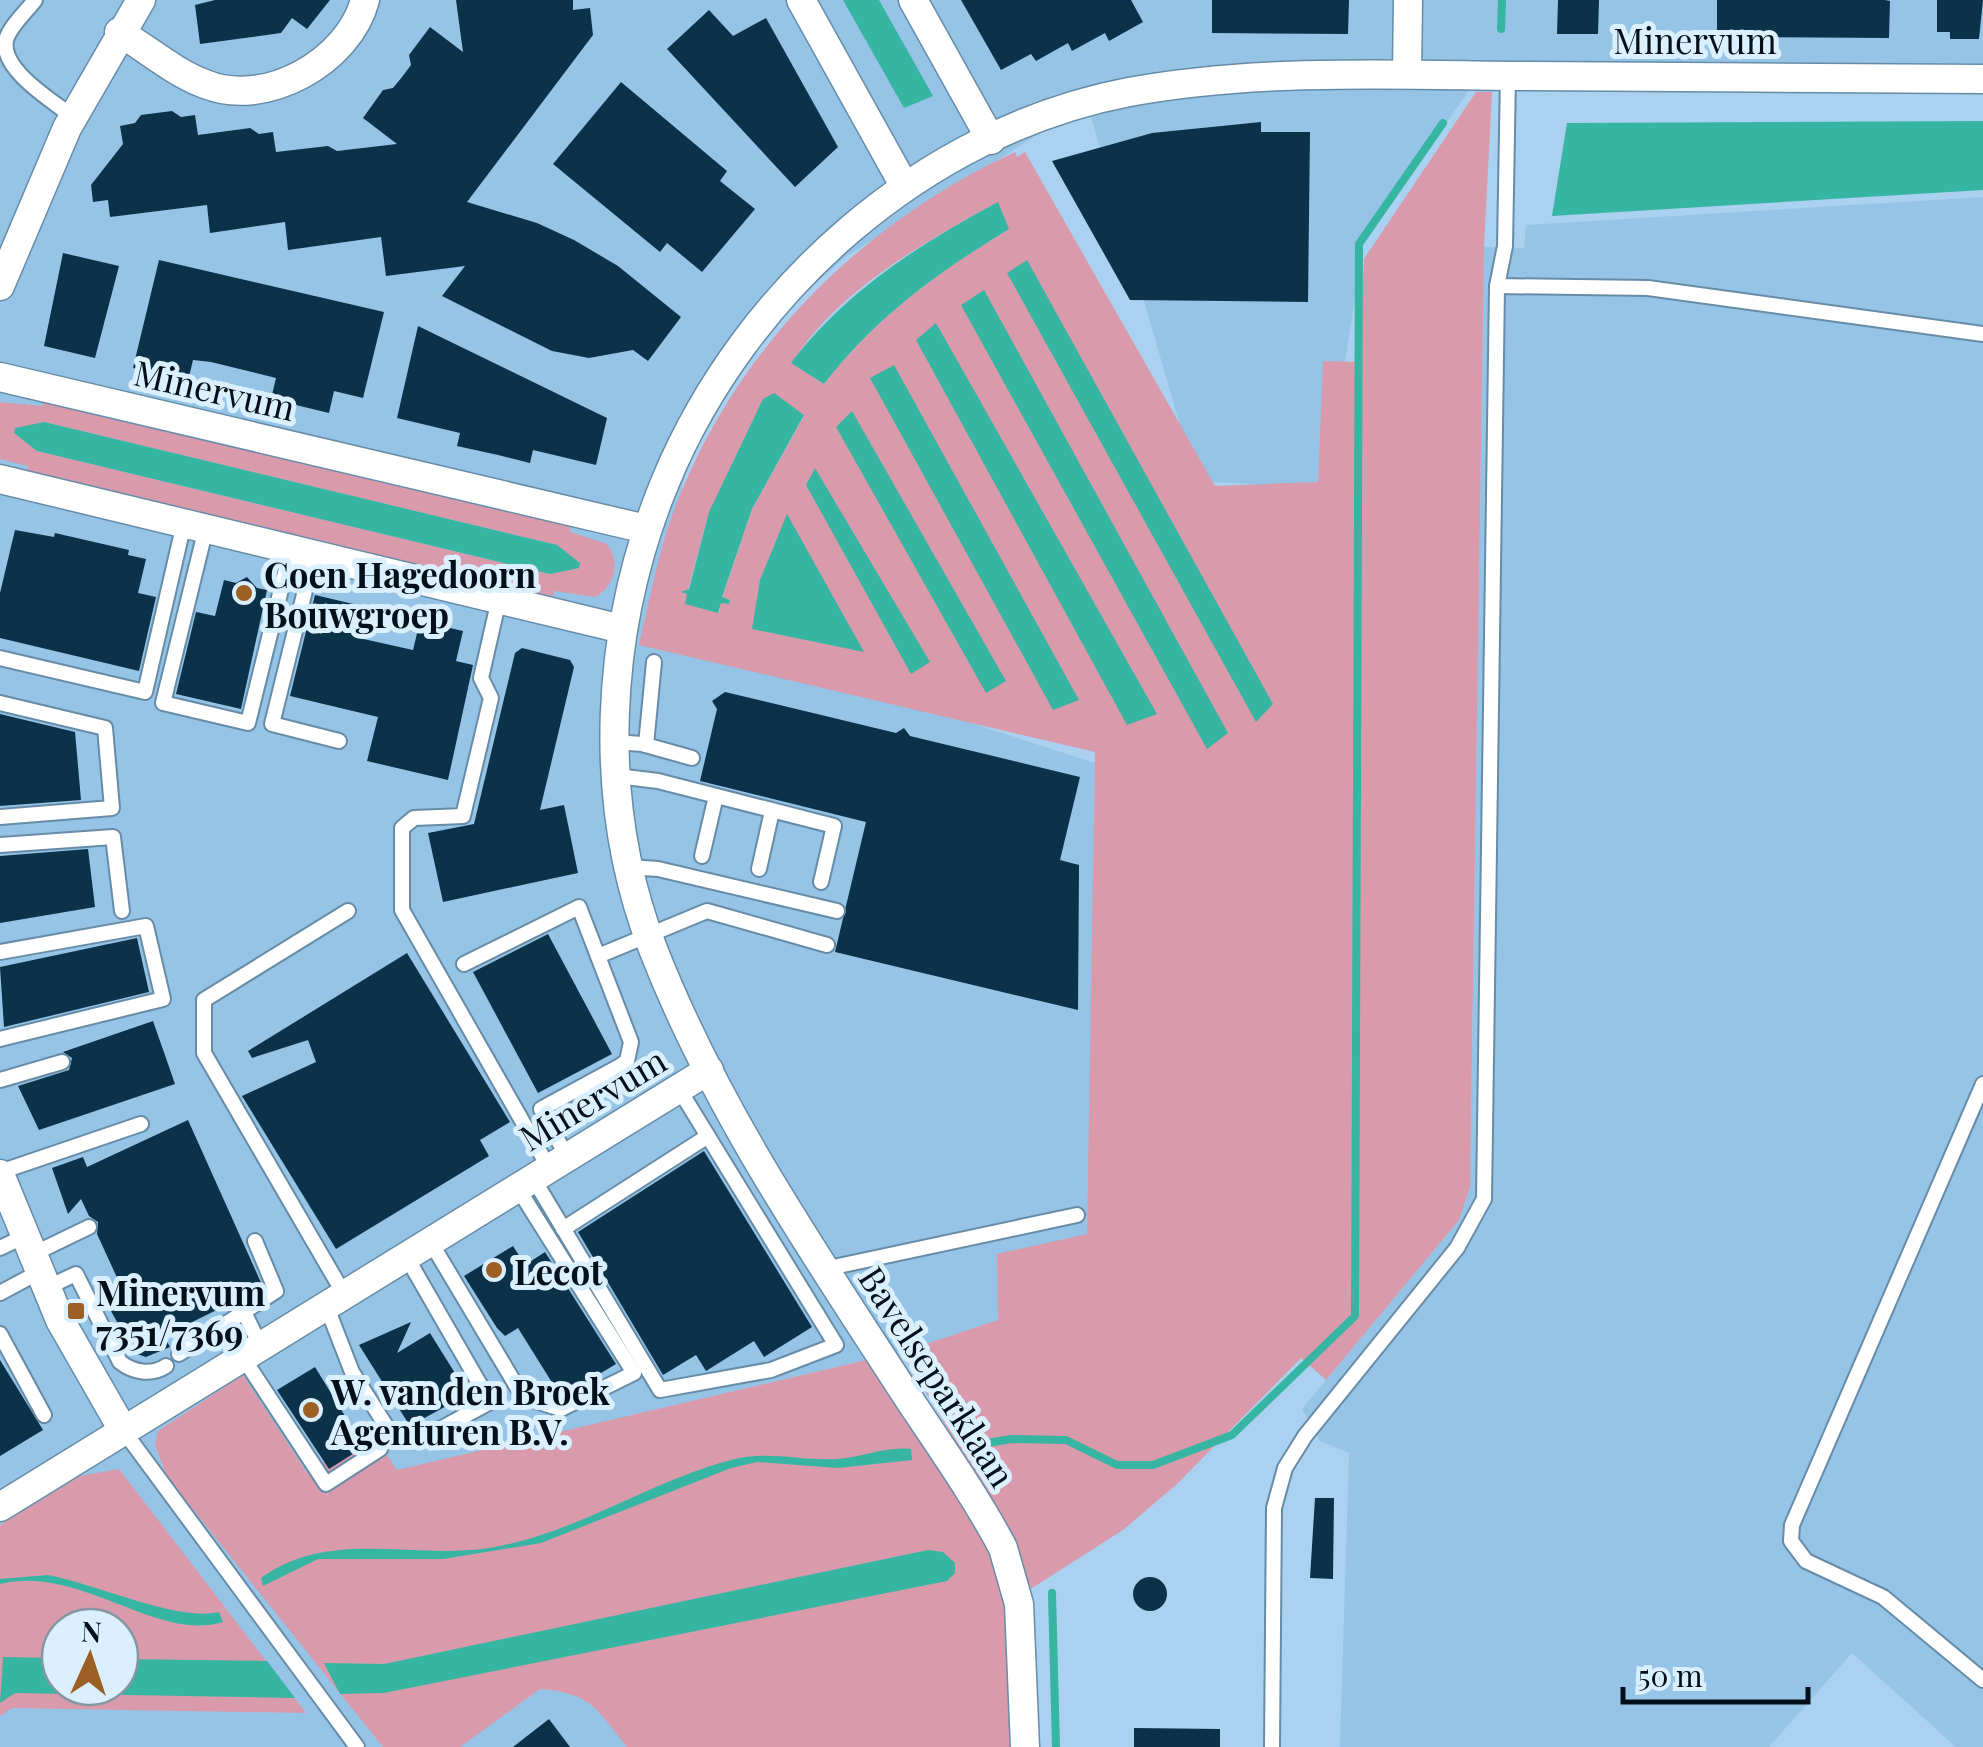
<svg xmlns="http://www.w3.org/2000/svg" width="1983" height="1747" font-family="'Playfair Display',serif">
<rect width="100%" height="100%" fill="#aad1ef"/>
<g fill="#96c4e6" fill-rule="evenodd">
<path d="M0,0h1983v83l-508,-1 -111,159 -39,247 -129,-7 -109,-378 -240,153 -135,117 -64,245 456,148 -2,538 -684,162 215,281h-633zM60,1627h60v60h-60z"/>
<path d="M1983,197v1550h-27l-104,-94 -83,94h-429l9,-294 -29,-12 -18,-32 157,-189 11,-33 14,-940 40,1 2,-23z"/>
</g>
<g fill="#d99bac" fill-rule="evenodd">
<path d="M1476,92h16l-8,155 -14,940 -11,33 -133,160 -25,-22 -124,126 -54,46 -94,60 -11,-43 -116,-195 96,-32 -1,-66 90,-20 8,-482 -456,-107c9,-39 17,-79 29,-118 58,-169 187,-301 347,-375l2,5 8,-5 190,334 103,-4 5,-121 36,1 5,-103zM981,211l28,18c-72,44 -133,88 -185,155l-32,-21c42,-68 121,-114 189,-152zM804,416l-52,93 -30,89 7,2 -8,2 -2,11 -32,-19 22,-82z"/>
<path d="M45,399l526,125 -1,8 37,12c14,19 8,42 -12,53l-41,-6 -2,8 -525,-124 1,-9 -28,-7v-57l42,4zM44,422l513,123 21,23 -28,6 -513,-123 -18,-16 1,-6z"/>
<path d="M875,1358l118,200 13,41 7,148h-386c-30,-38 -36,-54 -87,-58l-80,58h-77l-216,-270 -12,-32 3,-14 85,-56 64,98 64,-42 26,39z"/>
<path d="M119,1469l187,244 -294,-5 -12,8v-191l80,-49zM60,1627h60v60h-60z"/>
</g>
<g fill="#35b5a2">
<path d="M843,0h36l54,96 -29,12z"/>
<path d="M1983,121v69l-431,26 15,-93z"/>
<path d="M998,202l11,27c-72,44 -133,88 -185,155l-33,-21c55,-72 128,-119 207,-161z"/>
<path d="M1027,260l246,444 -17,18 -249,-449z"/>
<path d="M984,290l244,443 -21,16 -246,-444z"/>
<path d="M936,323l221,391 -30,11 -211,-385z"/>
<path d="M894,365l185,335 -26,10 -183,-332z"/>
<path d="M774,393l30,22 -52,94 -30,88 8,3 -1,4 -8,-1 -3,10 -33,-9 2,-10 -6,-2 8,-3 20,-77 54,-113z"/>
<path d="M852,411l154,270 -20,12 -150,-266z"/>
<path d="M44,422l513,123 23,18 -1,5 -29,6 -513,-123 -23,-18 1,-5z"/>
<path d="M815,468l115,194 -19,12 -105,-189z"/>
<path d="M787,514l77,138 -112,-23 8,-49z"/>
<path d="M911,1449l1,11 -74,8 -81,-6 -26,6 -190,75 -98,16h-125l-55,27 -2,-8c69,-50 150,-18 228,-30 87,-14 158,-66 242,-88 35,-10 69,1 105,-1 25,-1 49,-13 75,-10z"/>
<path d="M928,1550l15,2 12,11v10l-8,8 -563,112 -44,1 -16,-31 60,1z"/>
<path d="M48,1575c49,9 129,47 171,37l4,10c-66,21 -143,-58 -223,-38v-5z"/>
<path d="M3,1657l57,1v29h60v-28l147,2 28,37 -280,-5 -15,10z"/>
</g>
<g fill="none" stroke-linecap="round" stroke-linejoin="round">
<g stroke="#35b5a2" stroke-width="8">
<path d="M1501,29l1,-29"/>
<path d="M976,1445l35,-6 55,1 51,25h36l79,-30 123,-119 4,-1072 84,-121"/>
<path d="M1052,1593l4,154"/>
</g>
</g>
<g fill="#0c324a">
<path d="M215,0h115l-23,29 -15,-11 -11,15 -81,11 -5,-39z"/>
<path d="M456,0h117v10l17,-2 3,27 -126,167 70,21 37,17 44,26 63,51 -33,44 -15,-11 -44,8 -37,-7 -110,-55 23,-30 -79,10 -5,-39 -93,13 -3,-28 -75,11 -3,-28 -97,12 -2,-17 -15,2 -2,-17 32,-41 -3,-18 15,-3 6,-8 31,-4 9,6 14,-2 3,20 52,-7 9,6 14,-2 3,20 52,-6 9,5 60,-7 -34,-26 20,-28 10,-2 9,-11 9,-12 -2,-10 21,-28 33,25z"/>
<path d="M961,0h170l12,22 -34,19 -4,-8 -33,18 -4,-8 -32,18 -5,-7 -30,16z"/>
<path d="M1212,0h137l-1,34 -136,-1z"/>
<path d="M1558,0h41l-1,34h-41z"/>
<path d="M1717,0h168l5,1 -1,37 -172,-1z"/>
<path d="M1937,0h46l-4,39h-29v-7h-13z"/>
<path d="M709,10l24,26 33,-18 72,129 -43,40 -128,-138z"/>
<path d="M621,82l106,89 -7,10 35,28 -53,63 -35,-29 -7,9 -107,-88z"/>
<path d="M1261,122v10h49l-2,170 -178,-2 -78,-139 100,-28z"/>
<path d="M63,253l56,13 -24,92 -51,-12z"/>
<path d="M159,260l225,52 -21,86 -29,-7 -5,22 -58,-14 5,-21 -65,-16 -18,-2 -5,21 -55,-13z"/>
<path d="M418,326l189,92 -11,47 -63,-15 -3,13 -32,-8 -41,-9 3,-13 -63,-15z"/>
<path d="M15,530l39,7 1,-4 74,17 -1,5 18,4 -8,34 18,4 -17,74 -139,-33v-45z"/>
<path d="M247,577l10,11 10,2 -26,119 -65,-15 20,-82 19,4 9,-36 12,3z"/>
<path d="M315,595l51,12 -7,31 54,12 7,-29 43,10 -7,30 17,4 -25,115 -81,-19 11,-44 -88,-21z"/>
<path d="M522,648l48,12 4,7 -34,143 24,-5 14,68 -135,29 -15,-69 46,-9 41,-171z"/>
<path d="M725,692l171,41 8,-5 6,8 170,41 -20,83 19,5 -1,145 -243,-58 31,-130 -166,-41 17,-72 -5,-8z"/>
<path d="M0,714l75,18 6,68 -81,6z"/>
<path d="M88,849l7,58 -95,16v-67z"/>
<path d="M548,934l64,120 -74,39 -65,-121z"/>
<path d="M137,938l12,54 -145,35 -4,-60z"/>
<path d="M407,953l103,169 -30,18 9,16 -153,93 -94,-153 74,-34 -8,-22 -56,18 -4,-7z"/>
<path d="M153,1021l22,63 -136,46 -21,-44 51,-16 3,-12 -9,-6z"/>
<path d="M188,1120l75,167 -99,49 6,11 -24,10 -12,-4 -23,-42 14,-16 -28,-61 1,-12 -9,-6 -8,-17 -13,15 -16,-46 31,-11 4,10z"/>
<path d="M704,1151l108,176 -48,30 -10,-16 -48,30 -10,-16 -33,20 -85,-143z"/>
<path d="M513,1246l12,19 20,-13 71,112 -55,33 -43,-69 -13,8 -8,-8 -33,-52z"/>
<path d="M411,1322l-14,31 33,-20 38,61 -58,32 -51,-81z"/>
<path d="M0,1360l43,70 -43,26z"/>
<path d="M315,1367l49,80 -35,22 -52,-79z"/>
<path d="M1315,1498h19l-1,81 -23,-1z"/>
<circle cx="1150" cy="1594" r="17"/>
<path d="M549,1719l21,28h-57z"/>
<path d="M1134,1728l86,1v18h-86z"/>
</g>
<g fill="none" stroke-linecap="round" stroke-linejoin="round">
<g stroke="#668ca7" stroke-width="18">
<g id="lane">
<path d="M35,0c-9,12 -25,26 -29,40 -6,30 47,61 67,77"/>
<path d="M1497,286l151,2 335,46"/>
<path d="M206,528l-43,175 85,20 43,-174"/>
<path d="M314,554l-42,170 67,17"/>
<path d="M499,599l-18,79 10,20 -28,118 -49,2 -12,10v82l147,258"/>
<path d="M0,658l145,34 39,-169"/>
<path d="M0,703l105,25 7,80 -112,9"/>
<path d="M615,742l27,2 50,14"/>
<path d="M646,745l8,-83"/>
<path d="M617,776l41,5 176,45 -13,56"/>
<path d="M0,845l113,-8 9,74"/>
<path d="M702,856l14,-60"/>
<path d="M629,867l29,2 179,42"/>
<path d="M759,869l13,-58"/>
<path d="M0,952l146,-26 17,73 -163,40"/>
<path d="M598,956l109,-45 120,34"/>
<path d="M464,964l115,-57 52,135 -4,19 -7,5 -79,43 26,48"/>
<path d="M0,1080l62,-18"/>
<path d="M1983,1084l-191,441 -1,16 15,20 77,36 100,83"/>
<path d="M0,1172l141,-48"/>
<path d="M533,1178l127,212 111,-20 65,-25 -157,-256"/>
<path d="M563,1229l145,-93"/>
<path d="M430,1241l93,156 38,12 73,-36 -117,-186"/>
<path d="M0,1248l23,-11"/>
<path d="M31,1255l58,-28"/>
<path d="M824,1269l253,-54"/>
<path d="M46,1288l30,-14 44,88c13,10 31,14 46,4"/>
<path d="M0,1293l39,-21"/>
<path d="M344,1294l-140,-241v-53l144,-89"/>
<path d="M326,1305l26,67 43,68 38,-7 57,-31 -84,-146"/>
<path d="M244,1312l16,33"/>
<path d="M0,1334l44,81"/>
<path d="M179,1354l97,-63 -21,-50"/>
<path d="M242,1356l84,128 54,-35"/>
<path d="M123,1430l234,317"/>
<path d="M1272,1747l2,-239 11,-40 20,-32 152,-188 27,-49 13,-913 8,-40 3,-171"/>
</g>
</g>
<g stroke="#668ca7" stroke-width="31">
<g id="street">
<path d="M801,0l104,187"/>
<path d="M913,0l78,140"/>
<path d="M119,32c27,16 56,41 86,52 61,25 144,-23 160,-84"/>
<path d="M1407,74l1,-74"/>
<path d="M0,286l67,-158 74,-128"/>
<path d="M0,377l646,152"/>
<path d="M0,479l622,150"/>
<path d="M0,1174l60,146 63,110"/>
<path d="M0,1507l709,-437"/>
<path d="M1025,1747l-6,-143 -16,-56c-29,-55 -66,-106 -100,-158 -92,-142 -188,-282 -250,-441 -58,-149 -48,-323 13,-469 79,-190 258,-349 463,-388 131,-24 268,-17 400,-16 151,1 303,2 454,3"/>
</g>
</g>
<use href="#lane" stroke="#fff" stroke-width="14"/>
<use href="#street" stroke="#fff" stroke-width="28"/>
</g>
<g fill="#9c5f24" stroke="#dbf0ff" stroke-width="4">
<circle cx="244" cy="593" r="10"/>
<circle cx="494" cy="1270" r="10"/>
<rect x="66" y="1301" width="20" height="20" rx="5"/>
<circle cx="311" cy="1410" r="10"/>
</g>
<g text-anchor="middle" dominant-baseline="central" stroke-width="10" stroke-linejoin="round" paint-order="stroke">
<g font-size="35" fill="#03101a" stroke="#dbf0ff">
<text x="1695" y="39">Minervum</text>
<text transform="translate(215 389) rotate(13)">Minervum</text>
<text transform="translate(592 1098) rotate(-31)">Minervum</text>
<text transform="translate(938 1376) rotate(57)">Bavelseparklaan</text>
</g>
<g font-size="35" font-weight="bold" fill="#03101a" stroke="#dbf0ff" text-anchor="start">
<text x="264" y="573">Coen Hagedoorn<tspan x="264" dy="40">Bouwgroep</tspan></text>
<text x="514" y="1270">Lecot</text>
<text x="96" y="1291">Minervum<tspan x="96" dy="40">7351/7369</tspan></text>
<text x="331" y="1390">W. van den Broek<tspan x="331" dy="40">Agenturen B.V.</tspan></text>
</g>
</g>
<g transform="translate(90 1657) rotate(3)"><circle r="48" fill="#dbf0ff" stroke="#8596a3" stroke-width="2.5"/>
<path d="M0-8L18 38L0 25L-18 38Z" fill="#9c5f24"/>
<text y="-15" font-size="28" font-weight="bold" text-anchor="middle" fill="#03101a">N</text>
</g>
<path d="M1623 1687v15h185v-15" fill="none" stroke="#03101a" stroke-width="5"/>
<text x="1638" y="1687" font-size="30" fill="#03101a" stroke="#dbf0ff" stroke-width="8" paint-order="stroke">50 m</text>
</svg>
